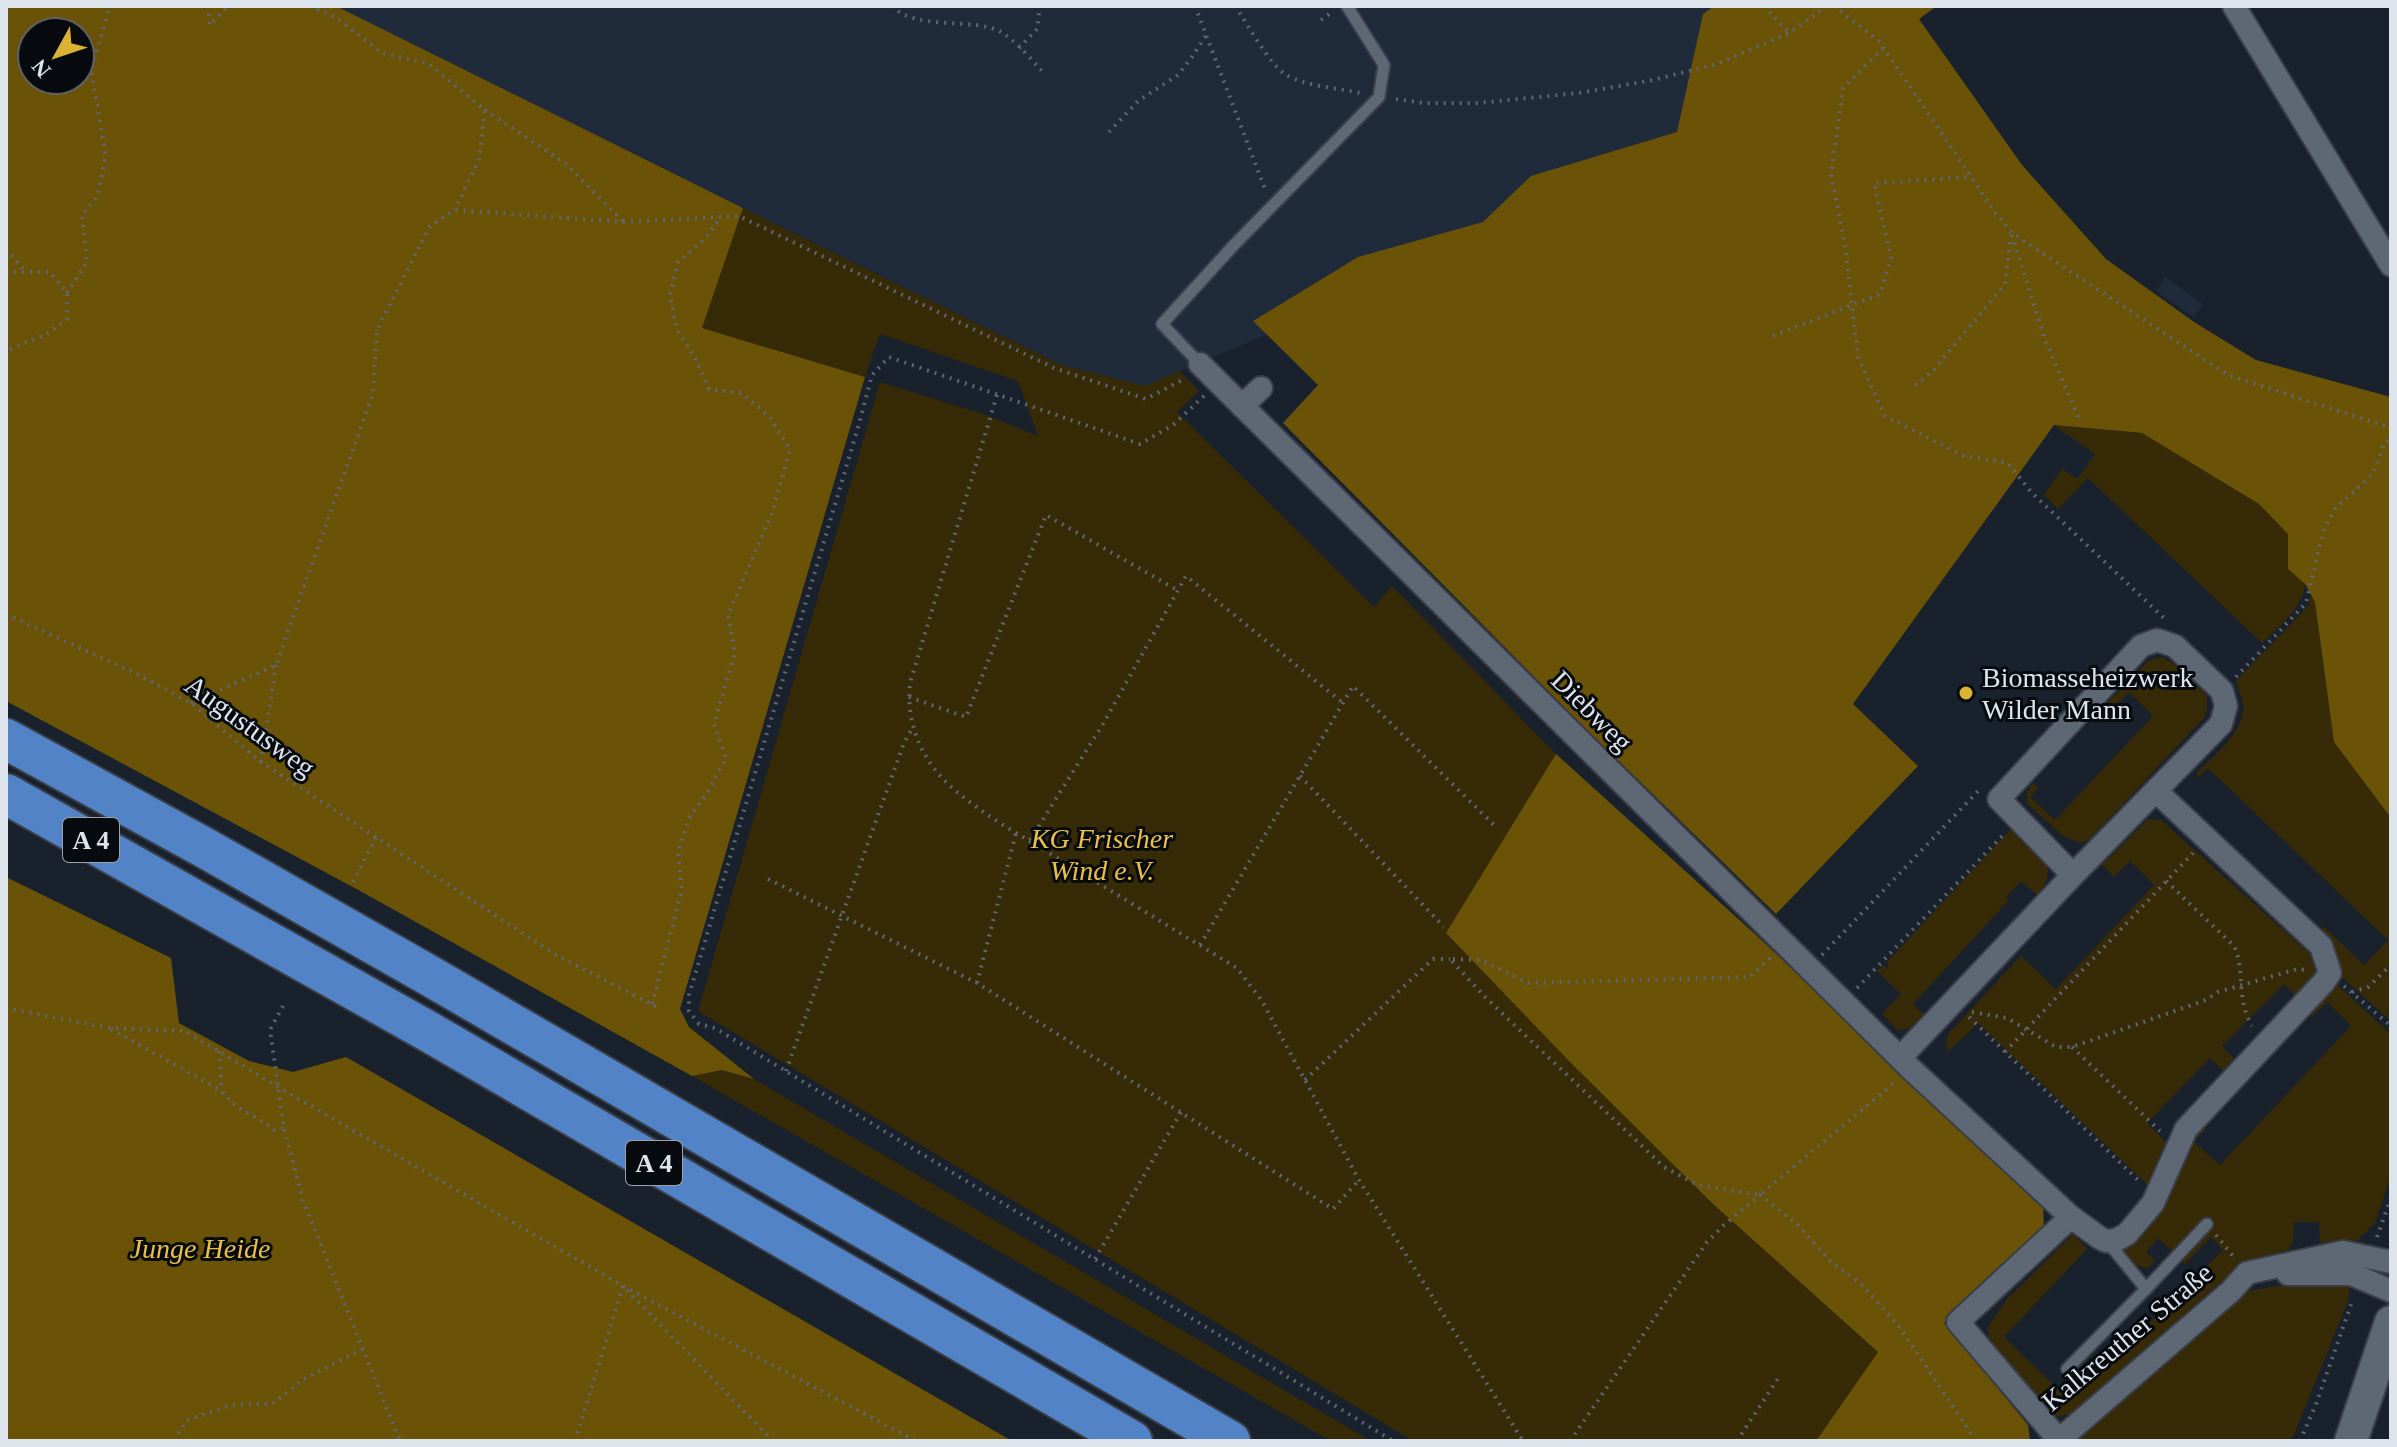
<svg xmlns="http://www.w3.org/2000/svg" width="2397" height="1447" font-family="Georgia,serif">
<rect width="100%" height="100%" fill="#19212c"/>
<g fill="#1f2b3b">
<path d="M336,6h1601l-671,329 -121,51 -84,-21z"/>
<path d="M2165,277l38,27 -9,13 -38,-26z"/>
</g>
<g fill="#362a07">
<path d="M743,208l318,157 84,21 35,-15 19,20 -22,21 197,195 18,-21 164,168 -109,180 266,270 165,148 -62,89h-403l-715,-430 182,-629 109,34 49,20 -20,-55 -138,-47 -15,43 -163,-49z"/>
<path d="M2053,425l89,8 117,71 30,30 -1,34 17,16c-2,25 -26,42 -43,59l-174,-165 -30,31 -14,-14 18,-26 15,10 18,-25z"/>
<path d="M2311,595l4,7 19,140 57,76v203l-52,-46 -5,-21 -13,-30 43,41 24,-25 -180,-172 -9,9 -3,-3c17,-18 48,-40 47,-68 -1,-8 -5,-17 -7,-25l72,-75z"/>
<path d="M2162,657l12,7 33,32v14l-4,9 -113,120 -10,4 -18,-8 -34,-31c-4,-9 0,-13 5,-21l5,5 -8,9 25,23 98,-104 -24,-24 -15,16 -6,-6 41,-42z"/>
<path d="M2148,819l13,1 148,133 8,21 -16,27 -17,-17 -62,62 16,17 -11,11 -17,-16 -63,65 26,26 -19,42 -176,-168 -30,29 -2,-12 3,-7 72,-77 35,33 98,-104 -24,-24 -16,16 -12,-12z"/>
<path d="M2012,828l35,36c3,13 -1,21 -10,31l-16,-14 -15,16 3,3 -96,104 10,10 -12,13 -13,4 -16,-17 19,-20 -24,-23 6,-6 6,5 -2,-8z"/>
<path d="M2333,981l58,53v141l-16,48 -18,18 -37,2 -1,-21h-25l-1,19 -4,9 -40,13 -27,18 -151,133 -15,2 -8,-5 -56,-65 -5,-18 20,-29 66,-65 14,15 -83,88 55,53 6,-5 12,11 146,-146 -12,-13 -26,27 -27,-26 -12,14 9,9 -7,7 -15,-3 -15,-17 80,-126 8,7 -12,13 26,23 131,-139 -24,-24 -14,14 -7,-7z"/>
<path d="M722,1070l32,9 617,362h-40l-639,-365z"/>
<path d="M2306,1280l44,5 -2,16 -54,134 -5,6h-215l171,-149z"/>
</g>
<g fill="#6a5307" fill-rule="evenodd">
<path d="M6,6h330l407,202 -41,120 163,49 -185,632 9,18 65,52 -32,-9 -30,6 -330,-184 -356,-191zM80,32v48h-48v-48z"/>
<path d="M1714,6h223l-18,13 103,146 84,94 88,63 62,38 135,37v421l-57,-76 -19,-140 -10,-18 -17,-15v-35l-29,-30 -117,-71 -88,-8 -201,279 65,62 -142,148 -189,-184 -304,-307 35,-38 -65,-64 105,-64 125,-35 48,-46 146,-44 26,-118z"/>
<path d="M1556,754l200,181 287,270 1,26 -100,92 84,102 2,16h-214l62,-89 -165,-148 -144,-143 -123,-128z"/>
<path d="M6,877l165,81 8,65 70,38 44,11 53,-15 666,384h-1006z"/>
</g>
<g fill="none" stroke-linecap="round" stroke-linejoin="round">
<g stroke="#393e48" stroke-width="15">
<g id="service">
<path d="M1200,364l-38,-40 71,-78 146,-149 5,-32 -37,-59"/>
<path d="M2107,1241l39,48 61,-65"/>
<path d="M2067,1369l79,-80"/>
</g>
</g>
<g stroke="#393e48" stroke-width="26">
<g id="minor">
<path d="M2234,6l157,259"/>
<path d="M1200,364l711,705 160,148 29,21 6,3 10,-1 11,-6 26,-31 33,-74 137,-146 7,-10 -9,-27 -165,-155"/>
<path d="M1242,406l19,-18"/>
<path d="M1900,1058l173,-183 148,-151 5,-18 -4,-15 -47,-45 -18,-6 -16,6 -142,153 74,76"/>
<path d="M2071,1217l-113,105 101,118 172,-149 16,-18 96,-21 48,10"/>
<path d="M2288,1274h63l40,17"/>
</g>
</g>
<g stroke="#393e48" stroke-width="36">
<path id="secondary" d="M2351,1441l40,-119"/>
</g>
<g stroke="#393e48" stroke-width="44">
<g id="motorway">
<path d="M6,739l199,109 225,128 800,465"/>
<path d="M6,794l425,239 701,408"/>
</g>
</g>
<g stroke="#5f6771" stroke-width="4" stroke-dasharray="2 6" stroke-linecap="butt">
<path d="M208,6l2,19 18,-19"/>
<path d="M310,6l25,11 47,36 47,11 56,46 -6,49 -24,51"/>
<path d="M892,6c23,25 83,11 109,26 15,9 29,26 41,39"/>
<path d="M1195,6l70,183"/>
<path d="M1235,6c12,17 34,58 50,68 18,12 53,14 75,19"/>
<path d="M1764,6l25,27"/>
<path d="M1834,6l45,35 115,170 18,22 216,142 163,53"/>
<path d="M1321,20l11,-8"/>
<path d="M1019,48l18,-19 3,-23"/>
<path d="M1883,48l-40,40 -12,86 14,71 13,112 27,59 79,40 44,7 24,30 134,127"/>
<path d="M1396,99l27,4h55l101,-10 74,-13 64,-16 72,-31 38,-27"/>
<path d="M485,110l81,54 57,57"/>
<path d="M1109,132l29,-31 40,-26 14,-18 15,-23"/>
<path d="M2012,235l33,105 35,81"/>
<path d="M6,249l20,23"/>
<path d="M6,272h44l17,21v26l-20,15 -41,17"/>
<path d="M67,293l20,-31 -5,-47 15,-18 9,-41 -15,-86 19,-64"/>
<path d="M1773,336l107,-42 11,-36 -17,-75 98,-6"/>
<path d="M1915,385l18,-14 72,-87 6,-49"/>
<path d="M997,395l-87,288c-4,38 10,74 37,100 32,30 75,53 112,76 59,36 119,73 178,109l25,33 97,179 164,261"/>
<path d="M1204,396l-31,29 -33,19 -251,-87 -17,18 -13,49 -170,571v16l10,13 16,4 678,413"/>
<path d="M6,614l131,60 54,29 70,59 295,193 105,54"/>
<path d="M2236,677l70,-74 17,-72 12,-22 38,-35 11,-30 7,-5"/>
<path d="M909,697l57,20 80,-202 131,75"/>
<path d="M191,703l85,-38 97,-272 4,-63 53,-104 25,-16 169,12 115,-6 315,152 92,31 38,-20"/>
<path d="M261,762l15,-97"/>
<path d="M1300,776l144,151"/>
<path d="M1030,840l73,-116 83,-148 157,127"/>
<path d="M768,879l209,104 356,226 26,-29"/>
<path d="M2166,881l68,65c12,27 1,49 18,80"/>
<path d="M353,882l23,-45"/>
<path d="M1200,945l153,-259 144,142"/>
<path d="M1822,955l157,-165"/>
<path d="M1770,958l-20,19 -222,6 -47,-23 -31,-1 35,38 179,170 34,18 62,10 134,-112"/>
<path d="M977,983l39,-150"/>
<path d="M2344,986l47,40"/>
<path d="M1857,988l146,-153"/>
<path d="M2352,992l16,-5 23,-22"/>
<path d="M652,1004l30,-114 -4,-37 11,-35 20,-28 17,-32 -12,-34 21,-72 -7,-37 44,-102 18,-63 -20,-33 -29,-24 -32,-4 -15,-33 -17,-26 -7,-35 8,-33 27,-23 15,-21"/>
<path d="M283,1006l-13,24 14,98 19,72 97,241"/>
<path d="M6,1008l103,20 76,3 93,56 345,199 293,155"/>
<path d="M1972,1012l35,6 49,29h16l134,-47 12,-8 79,-23 8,1"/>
<path d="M1969,1017l170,164"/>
<path d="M111,1029l111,62c17,23 32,22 52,39l9,-2"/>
<path d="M2072,1047l88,84"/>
<path d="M219,1051l3,40"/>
<path d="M2005,1052l188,-199"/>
<path d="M786,1071l118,-328 8,-14"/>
<path d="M1305,1080l128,-121h17"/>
<path d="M2216,1235l17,21"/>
<path d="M2377,1237l14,-39"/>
<path d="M1095,1259l86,-147"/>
<path d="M176,1441l1,-6 11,-15 43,-15 41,-1 32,-25 59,-30"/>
<path d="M575,1441l48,-155 150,155"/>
<path d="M1570,1441l137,-199 16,-16 37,-31 37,29 35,39 27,19 15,16 27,31 71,106 1,6"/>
<path d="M1737,1441l42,-64"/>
<path d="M2300,1441l16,-37 37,-105"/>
</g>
<use href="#service" stroke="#5e6774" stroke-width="11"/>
<use href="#minor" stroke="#5e6774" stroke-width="22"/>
<use href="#secondary" stroke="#5e6774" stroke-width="32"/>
<use href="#motorway" stroke="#5183c6" stroke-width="40"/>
</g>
<circle fill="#dbb233" stroke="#070a0f" stroke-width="3" cx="1966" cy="693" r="8"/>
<g text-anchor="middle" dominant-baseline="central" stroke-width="6" stroke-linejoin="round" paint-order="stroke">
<g fill="#070a0f" stroke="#9ea3aa" stroke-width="2">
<rect x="63" y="818" width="56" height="44" rx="6"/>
<rect x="626" y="1141" width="56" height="44" rx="6"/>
</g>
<g font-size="26" font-weight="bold" fill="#dee4ec">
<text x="91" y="840">A 4</text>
<text x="654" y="1163">A 4</text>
</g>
<g font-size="28" fill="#dee4ec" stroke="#070a0f" text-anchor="start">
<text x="1982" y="677">Biomasseheizwerk<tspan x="1982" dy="32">Wilder Mann</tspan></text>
</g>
<g font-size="28" fill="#dee4ec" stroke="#070a0f">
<text transform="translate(1592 711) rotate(45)">Diebweg</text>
<text transform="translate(250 726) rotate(36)">Augustusweg</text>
<text transform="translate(2127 1337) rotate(-40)">Kalkreuther Straße</text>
</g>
<g font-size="28" font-style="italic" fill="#eac048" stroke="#070a0f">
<text x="1102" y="838">KG Frischer<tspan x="1102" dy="32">Wind e.V.</tspan></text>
<text x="200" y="1248">Junge Heide</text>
</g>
</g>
<rect width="2397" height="1447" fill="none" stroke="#dee4ec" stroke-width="16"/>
<g transform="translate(56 56) rotate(230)"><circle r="38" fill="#070a0f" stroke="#5d6167" stroke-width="2"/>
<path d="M0-6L14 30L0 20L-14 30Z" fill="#dbb233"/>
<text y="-12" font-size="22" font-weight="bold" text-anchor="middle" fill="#dee4ec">N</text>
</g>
</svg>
